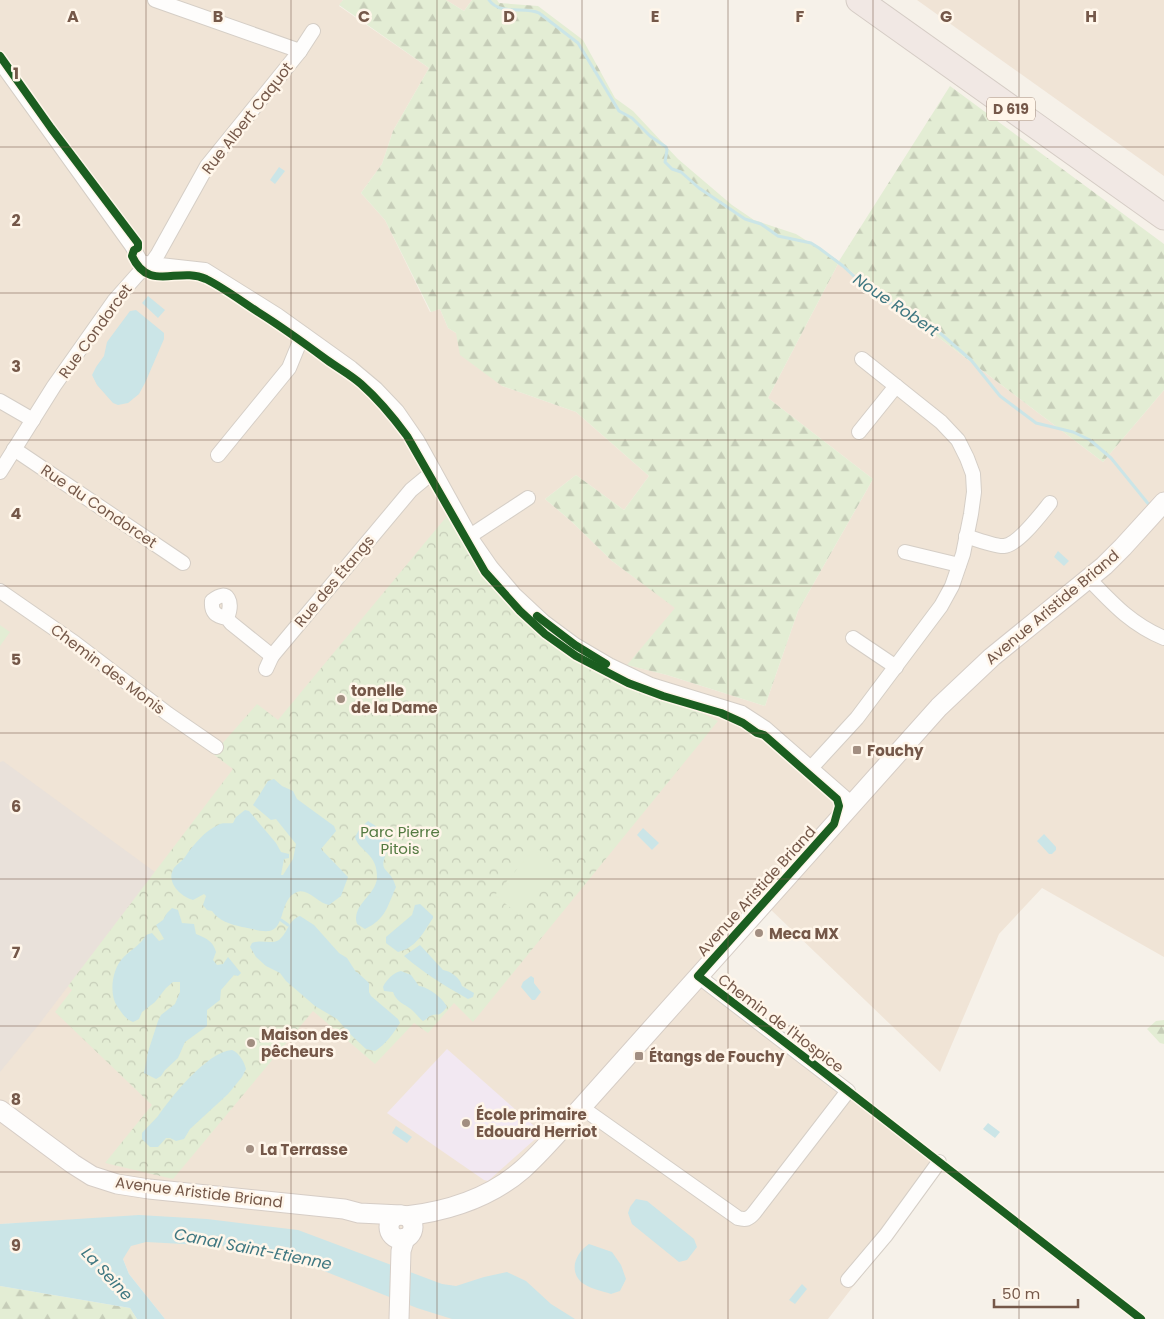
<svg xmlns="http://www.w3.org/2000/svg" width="1164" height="1319" font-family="Poppins,sans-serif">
<defs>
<pattern id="forest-firs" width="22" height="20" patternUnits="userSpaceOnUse" patternTransform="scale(1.25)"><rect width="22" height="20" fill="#e3edd4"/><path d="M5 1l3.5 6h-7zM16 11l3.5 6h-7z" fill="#c6cdb8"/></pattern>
<pattern id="park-crowns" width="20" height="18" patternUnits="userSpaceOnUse" patternTransform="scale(1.25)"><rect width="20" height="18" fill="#e3edd4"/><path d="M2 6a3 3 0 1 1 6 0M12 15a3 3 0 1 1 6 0" fill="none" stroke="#c6cdb8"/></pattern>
</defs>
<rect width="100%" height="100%" fill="#f6f1e9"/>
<g fill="#f0e4d6">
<path d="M0,0h343l-4,6 90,62 -36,63 -11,33 -21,29 24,27 45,92 10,-3 8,19 8,5 46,53 74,26 73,64 -25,34 -48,-35 -31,24 26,22 41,40 64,47 -48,57 39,10 98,31 33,-95 75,-132 -105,-81 71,-136 264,200 61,-72v567l-122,-69 -43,46 -59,138 -172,-165 -60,73 238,186 -118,153h-663l-36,-45 -6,-15 -59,-38 -64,3z"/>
<path d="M446,0h26l-8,11z"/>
<path d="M917,0h247v176z"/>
</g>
<path fill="#e9e1da" d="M3,761l152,111 -115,151 -40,49v-310z"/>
<path fill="#f2e8f2" d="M447,1049l95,84 -54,48 -4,-1 -97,-67z"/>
<g fill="url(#forest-firs)">
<path d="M343,0h103l18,11 8,-11h25l2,3 39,3 45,34 32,58 18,13 45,48 54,46 22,15 42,14 43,27 111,-175 214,158v146l-61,72 -264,-200 -71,136 105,81 -75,132 -33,95 -98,-31 -40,-10 48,-57 -63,-47 -41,-40 -26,-22 31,-24 48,35 25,-34 -73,-64 -74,-26 -42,-31 -4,-22 -8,-5 -8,-19 -9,3 -46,-92 -24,-27 21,-29 11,-33 36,-63 -90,-63z"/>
<path d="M1164,1020v24l-4,-1 -13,-14 9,-8z"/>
<path d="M0,1286l130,22 7,11h-137z"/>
</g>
<path fill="url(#park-crowns)" d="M447,516l38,55 60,62 31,24 33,19 40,18 36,11 33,16 -245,301 -19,-19 -26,30 -14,-10 -39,41 -62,-53 -140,168 -68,-16 47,-58 -97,-93 17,-22 -4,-4 165,-217 -20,-15 44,-50 21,16z"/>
<g fill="#e3edd4">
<path d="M0,625l10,7 -10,14z"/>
<path d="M536,847l24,21 -41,47 -24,-20z"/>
</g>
<g fill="#cbe5e7">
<path d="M279,167l6,4 -10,13 -5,-4z"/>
<path d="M148,296l17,14 -7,8 -16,-15z"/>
<path d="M136,310l28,23v6l-19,44 -6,11 -11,9 -10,2 -5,-2 -16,-18 -5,-10 4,-8 8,-11 3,-14 23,-31z"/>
<path d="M1058,551l11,10 -5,5 -10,-9z"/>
<path d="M274,779l8,7 11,5 4,8 37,27 2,5 -15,18 27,28 -7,19 -12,9c-10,-1 -21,-17 -32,-13 -18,7 -11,36 -28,39 -8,1 -19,-3 -27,-4 -12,-3 -23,-6 -30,-16l-5,-1 -4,-5 3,-9 -2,-2 -11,6c-12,-3 -28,-18 -19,-32 4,-5 10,-8 13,-14 9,-12 17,-22 31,-29 5,-3 10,-1 15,-2l3,-6 9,-7 4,1 27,32 5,9 8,2v4l-5,1 -3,16h2l10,-16 3,-15 -20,-25 -5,1 -18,-15 15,-24z"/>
<path d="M368,821l17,11 6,12c-17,32 -1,20 5,43 -9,20 -10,32 -31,42l-8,-5c-6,-19 19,-29 20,-46 1,-25 -18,-26 -22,-41l5,-9z"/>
<path d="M643,828l16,15 -7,7 -15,-15z"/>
<path d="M1044,834l12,13v3l-4,4h-3l-12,-13z"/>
<path d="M420,904l13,12v2c-10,15 -17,30 -35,34l-12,-9v-6l26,-22 3,-10z"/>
<path d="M172,908l6,2 4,13 12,1 2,10c10,4 17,7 20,18l-3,8 4,5 6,-1 5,-7 13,16 -3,3 -4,-1 -13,15 -1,10 -13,10v16l-22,16 -7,16 -13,12 -4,6 -5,3 -12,-6 4,-21 10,-31 3,-6 14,-11 5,-12v-10h-7l-7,6 -11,14 -13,10 -3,7 -6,3c-8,-3 -11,-9 -16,-16 -8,-12 -5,-36 5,-47 8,-9 19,-14 24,-24l6,-2 7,8 5,-2 -8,-14 7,-5 4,-7z"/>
<path d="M300,916l14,9 25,28 8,5 9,14h1l12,11v9l2,4 27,23 2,4c-7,11 -14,21 -25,28l-9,-2 -16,-15 -13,-15 -22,-13 -29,-25 -6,-8 -14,-7 -10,-9 -6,-10 2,-4c8,-4 19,2 27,-3 9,-7 9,-20 21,-24z"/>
<path d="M420,945l23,25c8,1 17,8 19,16l12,7 -1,4 -5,2c-23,-13 -44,-26 -64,-43z"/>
<path d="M401,971l10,4 8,11c9,1 24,12 28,21 -10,12 -8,5 -17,9 -2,1 -4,4 -7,5 -4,-3 -5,-5 -9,-9 -7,-8 -17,-8 -21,-20l-9,-1 -1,-4c3,-7 11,-15 18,-16z"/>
<path d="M531,976l3,2v5l7,9 -6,8h-3l-11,-13 2,-5z"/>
<path d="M232,1050c7,3 12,11 14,19l-4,8 -14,17 -38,35 -6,10 -8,2 -6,-3h-4l-8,9h-8l-8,-8v-6c5,-6 11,-11 16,-17 14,-20 49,-64 74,-66z"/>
<path d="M988,1123l12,9 -5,6 -12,-9z"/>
<path d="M396,1126l16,11 -5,6 -15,-10z"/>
<path d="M636,1199l11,2 47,38 3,8 -10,13 -8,2 -47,-38 -4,-11 2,-6z"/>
<path d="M139,1215l68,4 91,11 144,54 14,2 28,-9 23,-5 19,9 25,23 24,15h-123l-35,-11 -98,-39 -48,-16 -50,-7 -75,-4 -15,4 -8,13 6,15 36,45h-28l-7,-11 -130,-22v-62z"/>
<path d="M589,1244l23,8 9,13 5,14 -6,12 -9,3c-9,-3 -23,-6 -30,-12 -13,-13 -4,-30 8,-38z"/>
<path d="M802,1284l5,5 -12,15 -6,-4z"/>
</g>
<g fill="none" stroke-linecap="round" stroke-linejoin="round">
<g stroke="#cbe5e7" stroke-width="3">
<path d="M489,0c11,16 36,6 50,13l39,30 41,68 13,7 18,18 16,11 1,3 -2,12 7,7 9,3 18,16 46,31 16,5 17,12 33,7 8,5 24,18 27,25 17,11 26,11 19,13 39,34 29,36 36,27 37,9 17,8 21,18 39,48"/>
<path d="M281,920l7,5"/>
</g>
<g stroke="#d5cec6" stroke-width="16">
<g id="street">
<path d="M155,0l145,51"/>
<path d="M0,62l132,184 9,16 10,2 54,6 72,45 74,53 25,21 21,22 20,29 56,101 18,26 23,27 30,28 31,23 34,20 42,20 91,28 23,15 87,76"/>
<path d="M0,401l33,19"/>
<path d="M859,432l37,-46"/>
<path d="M14,449l169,114"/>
<path d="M218,455l71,-87 14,-34"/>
<path d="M0,472l54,-86 60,-85 24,-27 13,-10 7,-10 49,-88 93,-115 13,-20"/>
<path d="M470,536l58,-38"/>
<path d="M966,536c9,3 31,11 38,10 14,-1 37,-32 46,-43"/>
<path d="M905,552l54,13"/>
<path d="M1089,579c24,25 42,45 75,59"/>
<path d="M0,591l75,52 93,71 48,33"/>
<path d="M227,618c-11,-2 -16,-5 -15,-17 17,-14 21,2 15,17l4,5 41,33 139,-166 23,-19"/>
<path d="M853,638l43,29"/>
<path d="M266,669l6,-13"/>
<path d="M811,768l46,-50 84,-112 11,-20 11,-32 8,-40 3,-22 -1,-18 -6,-16 -9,-18 -17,-18 -79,-63"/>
<path d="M581,1107l157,111c8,2 11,1 16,-5l94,-122 -150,-115"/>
<path d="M848,1280l38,-45 53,-73"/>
</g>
</g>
<g stroke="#d6cdc6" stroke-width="21">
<g id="secondary">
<path d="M0,1110l73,54 19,12 25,8 32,5 195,20 15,4 42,2"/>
<circle cx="401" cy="1227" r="12"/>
<path d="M406,1216c42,-5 85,-19 117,-47 20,-18 37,-39 56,-59l360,-403 53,-50 112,-91 19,-19 41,-45"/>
<path d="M399,1319l2,-68 4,-13"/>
</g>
</g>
<g stroke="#d5ccc5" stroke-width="27">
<path id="highway" d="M859,0l305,217"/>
</g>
<use href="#street" stroke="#fefdfc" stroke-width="14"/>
<use href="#secondary" stroke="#fefdfc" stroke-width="19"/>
<use href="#highway" stroke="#f1e8e4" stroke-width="25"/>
<g stroke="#fff6ea" stroke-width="11">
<g id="cycleway">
<path d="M0,56l51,72 87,115v5l-4,2 -2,6c17,37 46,10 74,23 18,9 35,22 52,33 24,15 46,31 69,48 11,8 24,15 34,24 17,15 32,33 46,52l78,136 35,39 25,23 31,22 52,27 35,13 58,17 22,10 14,10 7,2 73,64 2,7 -5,18 -136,152 114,87 329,256"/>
<path d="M537,616l38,29 31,19"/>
</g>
</g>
<use href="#cycleway" stroke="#1b5e20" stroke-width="8"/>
</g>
<path fill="none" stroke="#755849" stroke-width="1" stroke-opacity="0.55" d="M146,0v1319M291,0v1319M437,0v1319M582,0v1319M728,0v1319M873,0v1319M1019,0v1319M0,147h1164M0,293h1164M0,440h1164M0,586h1164M0,733h1164M0,879h1164M0,1026h1164M0,1172h1164"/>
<g fill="#a28e81" stroke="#fff6ea" stroke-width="2">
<circle cx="341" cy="699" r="5"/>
<rect x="852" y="745" width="10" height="10" rx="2.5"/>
<circle cx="759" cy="933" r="5"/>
<circle cx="251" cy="1043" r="5"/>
<rect x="634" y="1051" width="10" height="10" rx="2.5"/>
<circle cx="466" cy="1123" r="5"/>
<circle cx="250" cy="1149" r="5"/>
</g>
<g text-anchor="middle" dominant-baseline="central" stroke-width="5" stroke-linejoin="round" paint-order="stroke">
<rect fill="#fff6ea" stroke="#9e8779" stroke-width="1" x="987" y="97.5" width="48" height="23" rx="4"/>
<g font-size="14" font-weight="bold" fill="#755849">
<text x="1011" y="109">D 619</text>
</g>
<g font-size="15" fill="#755849" stroke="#fff6ea">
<text transform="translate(247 118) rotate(-52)">Rue Albert Caquot</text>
<text transform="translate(95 331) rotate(-54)">Rue Condorcet</text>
<text transform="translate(99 506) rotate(34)">Rue du Condorcet</text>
<text transform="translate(334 581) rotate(-50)">Rue des Étangs</text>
<text transform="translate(1052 607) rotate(-40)">Avenue Aristide Briand</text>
<text transform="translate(108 669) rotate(37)">Chemin des Monis</text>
<text transform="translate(756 891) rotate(-48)">Avenue Aristide Briand</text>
<text transform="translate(781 1023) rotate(37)">Chemin de l'Hospice</text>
<text transform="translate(199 1192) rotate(7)">Avenue Aristide Briand</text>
</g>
<g font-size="15" font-weight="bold" fill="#755849" stroke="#fff6ea" text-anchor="start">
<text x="351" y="690">tonelle<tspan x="351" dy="17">de la Dame</tspan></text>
<text x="867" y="750">Fouchy</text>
<text x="769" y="933">Meca MX</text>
<text x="261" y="1034">Maison des<tspan x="261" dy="17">pêcheurs</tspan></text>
<text x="649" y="1056">Étangs de Fouchy</text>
<text x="476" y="1114">École primaire<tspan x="476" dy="17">Edouard Herriot</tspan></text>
<text x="260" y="1149">La Terrasse</text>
</g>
<g font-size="15" fill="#537a41" stroke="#fff6ea">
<text x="400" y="831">Parc Pierre<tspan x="400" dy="17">Pitois</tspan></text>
</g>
<g font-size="16" font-style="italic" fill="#3f7781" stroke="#fff6ea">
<text transform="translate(896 305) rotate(34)">Noue Robert</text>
<text transform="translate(253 1249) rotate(11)">Canal Saint-Etienne</text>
<text transform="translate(107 1274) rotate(47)">La Seine</text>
</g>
</g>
<g font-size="16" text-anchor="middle" font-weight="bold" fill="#755849" stroke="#fff6ea" stroke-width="5" stroke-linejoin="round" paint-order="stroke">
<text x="73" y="22">A</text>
<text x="218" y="22">B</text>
<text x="364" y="22">C</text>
<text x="509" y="22">D</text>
<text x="655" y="22">E</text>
<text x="800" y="22">F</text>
<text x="946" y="22">G</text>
<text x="1091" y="22">H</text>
<text x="16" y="79">1</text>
<text x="16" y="226">2</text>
<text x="16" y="372">3</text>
<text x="16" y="519">4</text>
<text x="16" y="665">5</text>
<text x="16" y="812">6</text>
<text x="16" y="958">7</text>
<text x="16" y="1105">8</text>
<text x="16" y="1251">9</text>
</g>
<path d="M994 1299v8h84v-8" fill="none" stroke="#755849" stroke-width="2.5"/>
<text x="1002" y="1299" font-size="15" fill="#755849" stroke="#fff6ea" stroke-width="4" paint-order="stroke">50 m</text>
</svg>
